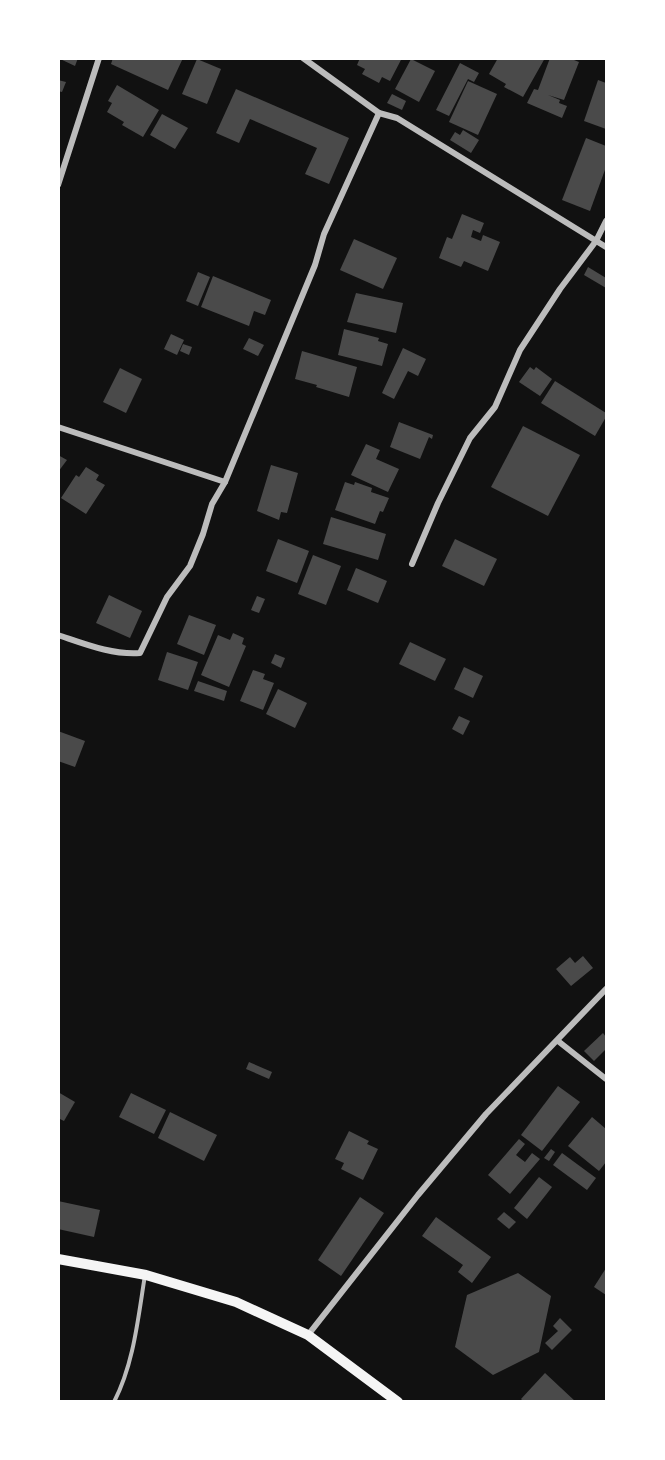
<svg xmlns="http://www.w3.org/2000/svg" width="665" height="1460" font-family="Signika,sans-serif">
<rect width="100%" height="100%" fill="#111"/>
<g fill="#4a4a4a">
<path d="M58,58h20l-3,8z"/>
<path d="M113,58h70l-15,32 -57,-26z"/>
<path d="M360,58h42l-12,23 -8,-4 -3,6 -17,-9 3,-5 -8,-4z"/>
<path d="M498,58l18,2 1,-2h28l-22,39 -19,-10 2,-3 -17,-10z"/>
<path d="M550,58h19l10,4 -15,38 -16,-5 12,5 -1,3 8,3 -5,12 -35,-15 7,-14 4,1z"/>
<path d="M197,59l24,10 -14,35 -25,-10z"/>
<path d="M411,59l24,12 -16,31 -24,-13z"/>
<path d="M460,63l19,10 -5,9 -6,-3 -19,37 -13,-6z"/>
<path d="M58,80l8,2 -4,10 -4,-1z"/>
<path d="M598,80l8,3v46l-22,-8z"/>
<path d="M468,81l29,13 -19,41 -29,-13z"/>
<path d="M117,85l42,25 -16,27 -21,-12 2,-3 -17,-10 5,-9 -4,-2z"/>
<path d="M236,89l113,49 -20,46 -24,-10 12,-26 -67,-29 -11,24 -23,-10z"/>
<path d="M392,94l14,7 -4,9 -15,-7z"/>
<path d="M162,114l26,14 -13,21 -25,-14z"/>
<path d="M463,130l16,10 -8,13 -21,-13 5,-8 5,3z"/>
<path d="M586,138l20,8v21l-16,44 -28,-11z"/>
<path d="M462,214l22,9 -4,10 -7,-3 -2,7 10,4 2,-6 17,7 -12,29 -24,-10 -3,6 -22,-9 8,-21 5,2z"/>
<path d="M354,239l43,19 -14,31 -43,-19z"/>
<path d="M588,267l18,11v10l-22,-13z"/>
<path d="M198,272l12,5 -12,29 -12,-5z"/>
<path d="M213,276l58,24 -6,15 -11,-4 -5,15 -48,-19z"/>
<path d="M356,293l47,10 -7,30 -49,-11z"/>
<path d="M344,329l35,9 -1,3 10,3 -6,22 -44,-11z"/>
<path d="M171,334l13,6 -7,15 -13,-6z"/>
<path d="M249,338l15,7 -6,11 -15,-7z"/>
<path d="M183,344l9,3 -3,8 -9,-4z"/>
<path d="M403,348l23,11 -8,17 -10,-5 -14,28 -12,-6z"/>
<path d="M302,351l55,16 -8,30 -33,-10 1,-2 -22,-6z"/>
<path d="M530,367l4,3 2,-3 16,12 -12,17 -21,-14z"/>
<path d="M120,368l22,11 -16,34 -23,-11z"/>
<path d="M555,381l51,32v4l-11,19 -54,-33z"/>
<path d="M399,422l34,13 -1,4 -3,-2 -9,22 -30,-12z"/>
<path d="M523,426l57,29 -32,61 -57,-29z"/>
<path d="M366,444l14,6 -4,9 23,10 -11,23 -37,-17z"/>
<path d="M58,455l9,5 -9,12z"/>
<path d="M271,465l27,8 -11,40 -6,-1 -2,8 -22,-9z"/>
<path d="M86,467l13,8 -3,5 9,5 -19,29 -25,-16 15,-23 3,2z"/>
<path d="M345,482l9,3 1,-3 17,6 -1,4 18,6 -6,14 -3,-1 -5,13 -40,-14z"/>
<path d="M331,517l55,17 -8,26 -55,-16z"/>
<path d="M278,539l31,12 -12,32 -31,-12z"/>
<path d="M455,539l42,20 -13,27 -42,-20z"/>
<path d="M313,555l28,11 -15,39 -28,-11z"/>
<path d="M356,568l31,13 -9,22 -31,-13z"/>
<path d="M109,595l33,16 -12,27 -34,-15z"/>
<path d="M257,596l8,3 -6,14 -8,-3z"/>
<path d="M189,615l27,10 -12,30 -27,-11z"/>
<path d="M233,633l11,5 -2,6 4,2 -17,41 -28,-12 17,-40 12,5z"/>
<path d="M410,642l36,17 -11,22 -36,-17z"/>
<path d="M167,652l31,10 -10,28 -30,-10z"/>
<path d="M275,654l10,4 -4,10 -10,-5z"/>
<path d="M464,667l19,9 -10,22 -19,-9z"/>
<path d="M253,670l12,4 -2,5 11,4 -11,27 -23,-9z"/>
<path d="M198,681l29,10 -3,10 -30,-10z"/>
<path d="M278,689l29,14 -12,25 -29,-14z"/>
<path d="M459,716l11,5 -7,14 -11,-6z"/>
<path d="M58,731l27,10 -10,26 -17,-6z"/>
<path d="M583,956l10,12 -22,18 -15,-17 14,-12 5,6z"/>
<path d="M603,1033l3,4v12l-12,12 -10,-10z"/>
<path d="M249,1062l23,10 -3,7 -23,-10z"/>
<path d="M558,1086l22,16 -38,49 -21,-16z"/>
<path d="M58,1092l17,10 -11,19 -6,-3z"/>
<path d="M131,1093l35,17 -12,24 -35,-17z"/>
<path d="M170,1112l47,23 -13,26 -46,-23z"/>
<path d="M592,1117l14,12v33l-7,9 -31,-25z"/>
<path d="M349,1131l20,10 -2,3 11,5 -15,31 -22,-11 3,-6 -9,-4z"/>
<path d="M519,1139l6,5 -9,11 9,7 7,-9 8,6 -30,35 -22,-19z"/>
<path d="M551,1149l4,3 -6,9 -5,-3z"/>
<path d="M562,1153l34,25 -9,12 -34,-25z"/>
<path d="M539,1177l13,10 -25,32 -13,-11z"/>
<path d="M360,1197l24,16 -43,63 -23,-16z"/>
<path d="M58,1201l42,9 -6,27 -36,-8z"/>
<path d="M504,1212l12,10 -7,7 -12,-10z"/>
<path d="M436,1217l55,40 -19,26 -14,-11 5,-7 -41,-29z"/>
<path d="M606,1268v27l-12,-8z"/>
<path d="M518,1273l33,23 -12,56 -46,23 -38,-28 12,-52z"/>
<path d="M560,1318l12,12 -20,20 -7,-7 13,-12 -5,-5z"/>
<path d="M545,1373l31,29h-52l-3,-3z"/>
</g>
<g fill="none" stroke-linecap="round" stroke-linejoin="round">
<path stroke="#bcbcbc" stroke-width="4" d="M114,1402c20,-39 24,-84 31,-127"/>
<g stroke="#bcbcbc" stroke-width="6">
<path d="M303,58l76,55 18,5 209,129"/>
<path d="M58,185l41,-127"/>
<path d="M58,427l167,55"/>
<path d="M412,564l26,-61 32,-65 25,-31 25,-57 40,-61 36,-48 10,-20"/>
<path d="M58,635c27,9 54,20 82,18l27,-56 23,-31 13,-32 9,-30 13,-22 90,-217 9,-31 55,-121"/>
<path d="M558,1041l48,38"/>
<path d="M308,1335l110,-140 68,-81 120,-125"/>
</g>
<path stroke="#f5f5f5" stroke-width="10" d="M58,1259l88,16 90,27 72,33 90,67"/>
</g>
<rect width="665" height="1460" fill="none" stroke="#ffffff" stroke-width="120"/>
</svg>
